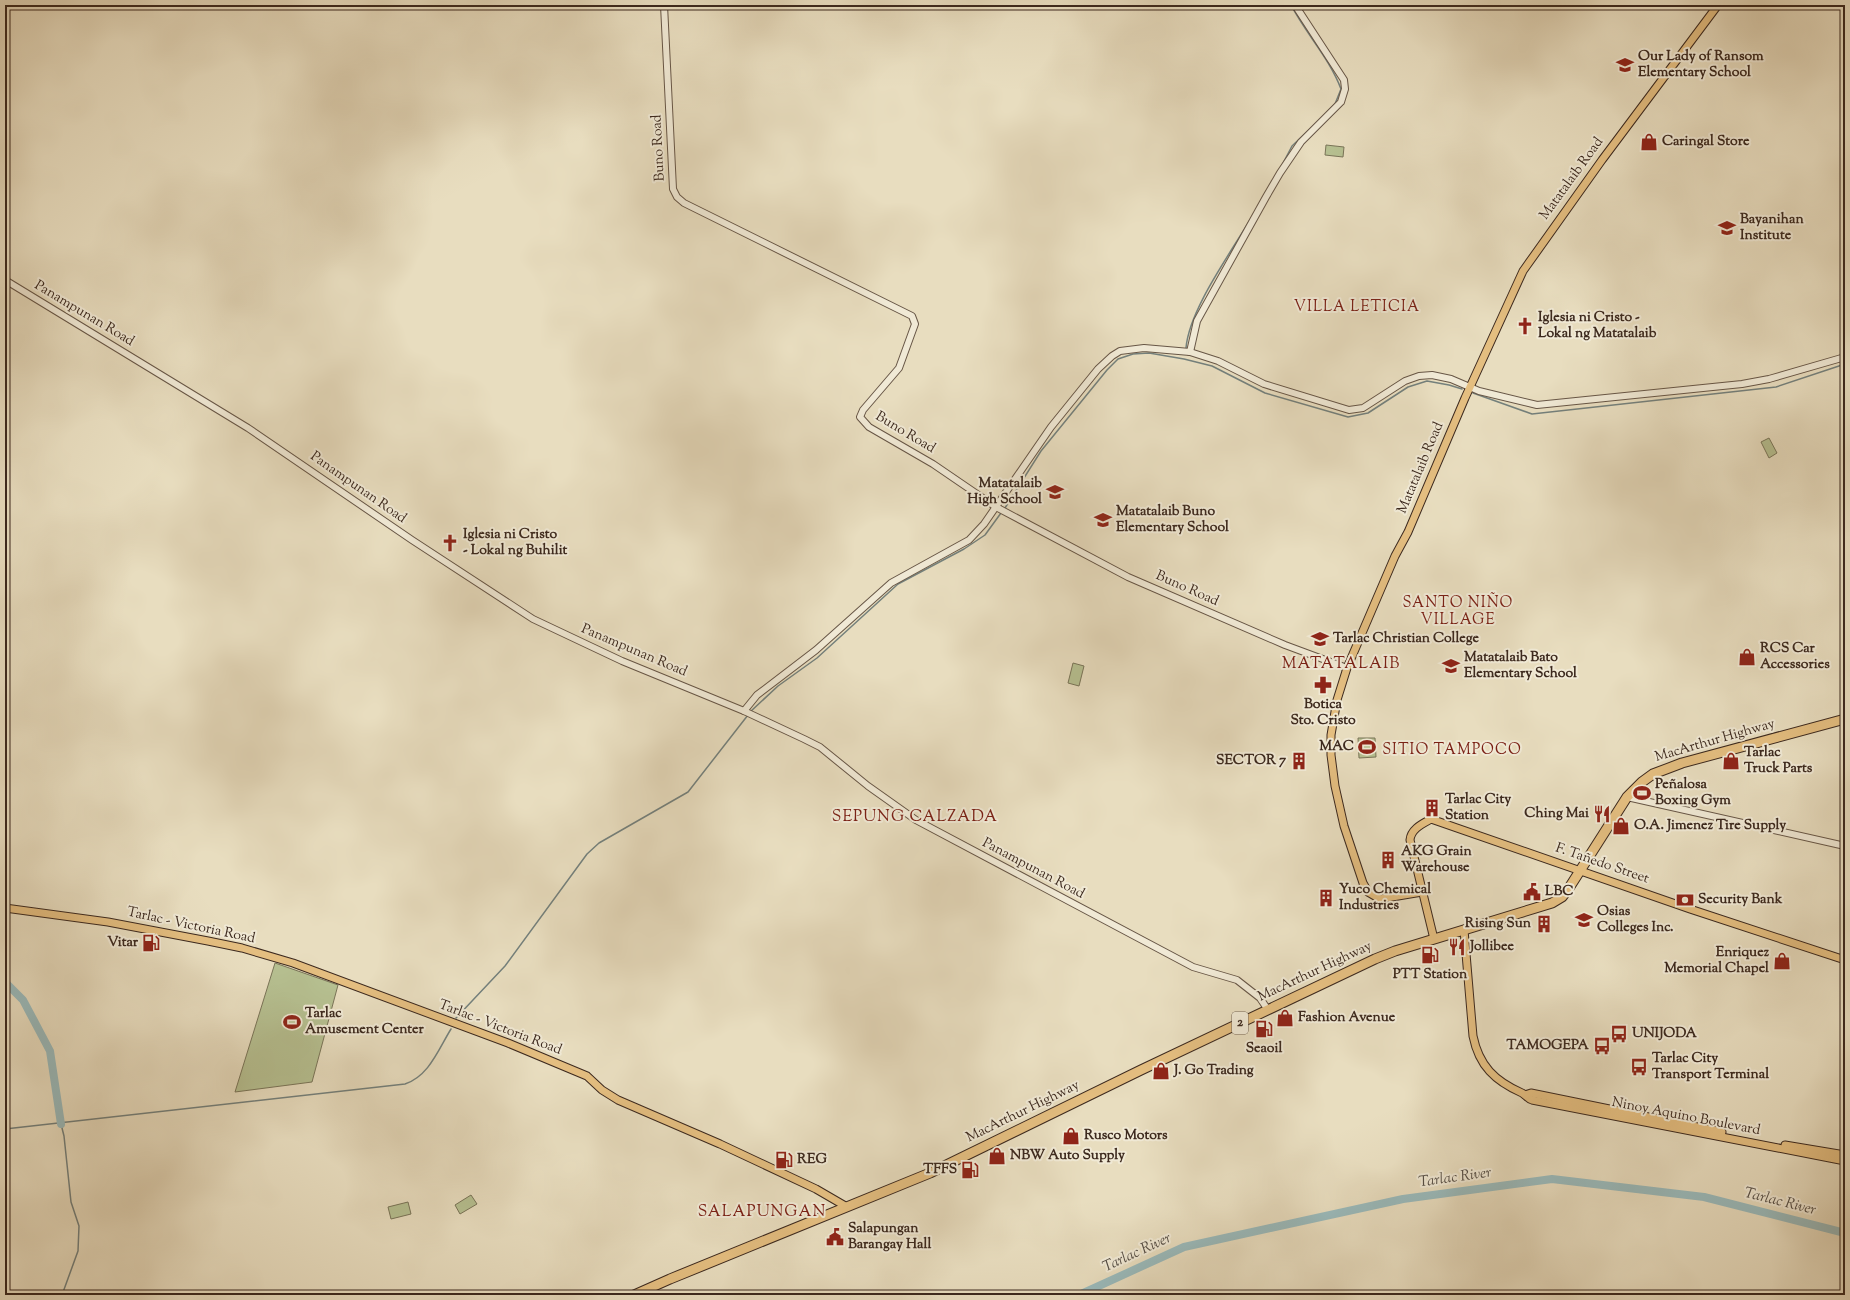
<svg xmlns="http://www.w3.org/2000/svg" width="1850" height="1300" font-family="'Sorts Mill Goudy',serif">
<rect width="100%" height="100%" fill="#e8ddbf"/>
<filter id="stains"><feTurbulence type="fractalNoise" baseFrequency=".005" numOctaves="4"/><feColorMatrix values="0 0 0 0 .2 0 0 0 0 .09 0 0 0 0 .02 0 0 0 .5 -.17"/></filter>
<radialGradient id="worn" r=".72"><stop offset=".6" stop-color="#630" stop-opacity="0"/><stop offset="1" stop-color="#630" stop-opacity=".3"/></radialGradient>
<g fill="#b6c091" stroke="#797458">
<path d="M1326,145l18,2 -1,10 -18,-2z"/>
<path d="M1769,438l8,15 -8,5 -8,-16z"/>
<path d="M1073,663l11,3 -5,20 -11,-3z"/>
<path d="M1358,738h17l1,19 -17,1z"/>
<path d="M275,963l63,22 -26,97 -77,10z"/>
<path d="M471,1195l6,9 -17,10 -5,-9z"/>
<path d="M408,1202l3,12 -20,5 -3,-12z"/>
</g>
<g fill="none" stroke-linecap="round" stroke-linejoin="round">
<g stroke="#74807c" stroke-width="1.5">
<path d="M1291,5c15,29 39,54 50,84l-6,15 -8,8"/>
<path d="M1281,167l11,-21 19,-18"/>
<path d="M1186,348c3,-38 44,-94 64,-128"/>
<path d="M1473,393l59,21 244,-27 69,-23"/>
<path d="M1005,508l36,-57 66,-81 11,-11 15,-5 16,-1 35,6 28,7 53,27 83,24 20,-4 40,-26 19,-6 22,4 13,4"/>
<path d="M750,712l28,-26 39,-28 81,-74 66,-35 21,-14 16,-22"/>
<path d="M456,1018l49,-52 82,-112 12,-11 89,-51 60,-77"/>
<path d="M61,1124l3,12 7,66 8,24 -1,25 -16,44"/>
<path d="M5,1129l400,-45c24,-8 33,-34 46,-55"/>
</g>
<g stroke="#9ababb" stroke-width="8">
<path d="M5,982l18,18 27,51 11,73"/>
<path d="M1079,1295l105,-48 219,-48 149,-20 152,18 141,36"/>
</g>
<g stroke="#675646" stroke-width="8">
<g id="minor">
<path d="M664,5l9,184 4,8 7,6 228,113 3,8 -16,44 -36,42 -3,7 9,10 64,37 63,43 132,70 157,68 62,23"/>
<path d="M5,280l243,148 164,112 121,79 89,42 122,50 60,28 16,8 48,39 48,34 277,147 44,13 23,18 8,12"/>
<path d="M1190,352l7,-31 69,-124 14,-24 21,-31 40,-40 4,-13 -1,-9 -49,-75"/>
<path d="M744,711l13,-16 59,-45 75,-67 78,-43 15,-16 67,-97 47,-58 14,-13 8,-5 24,-3 46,4 28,9 46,23 85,26 14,-2 42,-27 14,-5 13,-1 19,4 28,12 58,14 205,-21 27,-5 76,-22"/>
<path d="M1627,797l218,49"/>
</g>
</g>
<g stroke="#3c291e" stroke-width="9">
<g id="major">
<path d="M1422,892l-42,7 -12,-7 -5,-9 -19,-57 -9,-40 -4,-31v-20l6,-35 10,-32 48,-112 13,-24 57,-134 58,-127 79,-111 116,-155"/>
<path d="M5,908l103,14 100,19 34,7 51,15 215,80 79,33 15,14 16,10 102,44 96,45 31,18"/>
<path d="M1464,930l9,106c6,30 22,45 49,57 4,2 6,6 10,7l313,61"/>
<path d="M1434,939l-24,-99c1,-11 12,-16 21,-21l259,90 155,51"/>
<path d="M1525,1095l6,-2 191,39"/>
<path d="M1785,1145l60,10"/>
</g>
</g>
<g stroke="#3c291e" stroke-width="11">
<path id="highway" d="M634,1295l36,-16 260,-106 211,-103 234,-111 20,-8 157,-48 10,-6 7,-9 58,-91 15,-15 11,-8 29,-11 163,-44"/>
</g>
<use href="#minor" stroke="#f0e9d5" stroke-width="6"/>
<use href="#major" stroke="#e4be80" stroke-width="7"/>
<use href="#highway" stroke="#e4be80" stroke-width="9"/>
</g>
<defs>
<g id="school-bare" transform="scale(1.38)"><path d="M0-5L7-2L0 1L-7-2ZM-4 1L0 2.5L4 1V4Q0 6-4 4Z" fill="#8f2418" stroke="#f0e9d5" stroke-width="2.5" paint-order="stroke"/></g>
<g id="shop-bare" transform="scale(1.38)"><path d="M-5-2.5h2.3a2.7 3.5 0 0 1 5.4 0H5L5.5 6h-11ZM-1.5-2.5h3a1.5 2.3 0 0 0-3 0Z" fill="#8f2418" stroke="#f0e9d5" stroke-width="2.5" paint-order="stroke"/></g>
<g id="church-bare" transform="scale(1.38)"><path d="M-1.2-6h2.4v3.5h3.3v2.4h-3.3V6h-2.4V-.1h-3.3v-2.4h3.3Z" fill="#8f2418" stroke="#f0e9d5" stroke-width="2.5" paint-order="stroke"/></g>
<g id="university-bare" transform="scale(1.38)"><path d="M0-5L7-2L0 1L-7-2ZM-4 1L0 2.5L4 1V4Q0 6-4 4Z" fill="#8f2418" stroke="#f0e9d5" stroke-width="2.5" paint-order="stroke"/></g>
<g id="pharmacy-bare" transform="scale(1.38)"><path d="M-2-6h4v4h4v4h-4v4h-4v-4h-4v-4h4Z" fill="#8f2418" stroke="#f0e9d5" stroke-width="2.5" paint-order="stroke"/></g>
<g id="stadium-bare" transform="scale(1.38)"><path d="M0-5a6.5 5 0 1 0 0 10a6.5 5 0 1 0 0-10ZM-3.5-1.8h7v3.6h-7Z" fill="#8f2418" stroke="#f0e9d5" stroke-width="2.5" paint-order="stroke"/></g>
<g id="building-bare" transform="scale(1.38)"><path d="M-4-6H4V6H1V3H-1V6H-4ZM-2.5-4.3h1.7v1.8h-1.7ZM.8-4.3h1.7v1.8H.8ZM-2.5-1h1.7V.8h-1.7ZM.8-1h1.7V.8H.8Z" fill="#8f2418" stroke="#f0e9d5" stroke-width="2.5" paint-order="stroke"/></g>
<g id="restaurant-bare" transform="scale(1.38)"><path d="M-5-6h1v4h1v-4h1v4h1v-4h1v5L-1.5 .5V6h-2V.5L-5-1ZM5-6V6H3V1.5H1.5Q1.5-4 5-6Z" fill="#8f2418" stroke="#f0e9d5" stroke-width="2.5" paint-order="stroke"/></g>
<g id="civic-bare" transform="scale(1.38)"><path d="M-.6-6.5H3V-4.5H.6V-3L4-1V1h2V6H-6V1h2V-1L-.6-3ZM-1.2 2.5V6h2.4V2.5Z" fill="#8f2418" stroke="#f0e9d5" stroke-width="2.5" paint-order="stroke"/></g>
<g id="bank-bare" transform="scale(1.38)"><path d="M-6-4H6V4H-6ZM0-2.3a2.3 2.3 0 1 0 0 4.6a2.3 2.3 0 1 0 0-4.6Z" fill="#8f2418" stroke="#f0e9d5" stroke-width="2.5" paint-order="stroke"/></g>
<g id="fuel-bare" transform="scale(1.38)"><path d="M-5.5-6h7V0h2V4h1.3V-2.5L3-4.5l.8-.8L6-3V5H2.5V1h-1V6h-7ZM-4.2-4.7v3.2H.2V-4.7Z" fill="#8f2418" stroke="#f0e9d5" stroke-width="2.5" paint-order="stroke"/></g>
<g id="bus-bare" transform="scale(1.38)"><path d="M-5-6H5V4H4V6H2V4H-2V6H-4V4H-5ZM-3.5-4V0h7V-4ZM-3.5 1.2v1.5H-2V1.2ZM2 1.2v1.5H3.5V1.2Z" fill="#8f2418" stroke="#f0e9d5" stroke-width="2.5" paint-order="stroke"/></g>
</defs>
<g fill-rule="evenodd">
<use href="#school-bare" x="1625" y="65"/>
<use href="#shop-bare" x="1649" y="142"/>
<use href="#school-bare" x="1727" y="228"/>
<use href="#church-bare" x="1525" y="326"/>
<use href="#school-bare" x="1055" y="492"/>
<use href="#school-bare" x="1103" y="520"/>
<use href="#church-bare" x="450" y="543"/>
<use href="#university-bare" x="1320" y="639"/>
<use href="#shop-bare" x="1747" y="657"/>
<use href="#school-bare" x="1451" y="666"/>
<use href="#pharmacy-bare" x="1323" y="685"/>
<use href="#stadium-bare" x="1367" y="747"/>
<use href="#building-bare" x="1299" y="761"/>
<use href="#shop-bare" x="1731" y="761"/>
<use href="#stadium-bare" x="1642" y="793"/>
<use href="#building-bare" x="1432" y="808"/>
<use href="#restaurant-bare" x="1602" y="814"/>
<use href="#shop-bare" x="1621" y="826"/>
<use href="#building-bare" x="1388" y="860"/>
<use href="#civic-bare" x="1532" y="892"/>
<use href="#building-bare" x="1326" y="898"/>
<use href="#bank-bare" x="1685" y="900"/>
<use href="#university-bare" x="1584" y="920"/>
<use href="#building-bare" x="1544" y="924"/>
<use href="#fuel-bare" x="151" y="943"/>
<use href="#restaurant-bare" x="1457" y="947"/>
<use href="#fuel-bare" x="1430" y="955"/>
<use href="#shop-bare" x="1782" y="961"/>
<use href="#shop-bare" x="1285" y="1018"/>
<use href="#stadium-bare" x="292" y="1022"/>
<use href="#fuel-bare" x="1264" y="1029"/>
<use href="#bus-bare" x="1619" y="1034"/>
<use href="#bus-bare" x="1602" y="1046"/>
<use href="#bus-bare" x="1639" y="1067"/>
<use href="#shop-bare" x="1161" y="1071"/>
<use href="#shop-bare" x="1071" y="1136"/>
<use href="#shop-bare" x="997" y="1156"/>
<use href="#fuel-bare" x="784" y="1160"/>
<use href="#fuel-bare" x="970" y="1170"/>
<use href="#civic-bare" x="835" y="1237"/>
</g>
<g text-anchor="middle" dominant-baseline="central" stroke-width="4" stroke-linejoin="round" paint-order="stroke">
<rect fill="#f0e9d5" stroke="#726355" stroke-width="1" x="1232" y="1012" width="16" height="22" rx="3"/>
<g font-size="13" font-weight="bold" fill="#3c291e">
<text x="1240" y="1023">2</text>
</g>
<g font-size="14" font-weight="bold" fill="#3c291e" stroke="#f0e9d5" text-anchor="start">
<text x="1638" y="57">Our Lady of Ransom<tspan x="1638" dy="16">Elementary School</tspan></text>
<text x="1662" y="142">Caringal Store</text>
<text x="1740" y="220">Bayanihan<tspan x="1740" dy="16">Institute</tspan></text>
<text x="1538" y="318">Iglesia ni Cristo -<tspan x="1538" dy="16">Lokal ng Matatalaib</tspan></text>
<text x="1042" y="484" text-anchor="end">Matatalaib<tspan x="1042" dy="16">High School</tspan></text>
<text x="1116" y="512">Matatalaib Buno<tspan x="1116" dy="16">Elementary School</tspan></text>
<text x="463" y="535">Iglesia ni Cristo<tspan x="463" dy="16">- Lokal ng Buhilit</tspan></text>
<text x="1333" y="639">Tarlac Christian College</text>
<text x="1760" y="649">RCS Car<tspan x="1760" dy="16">Accessories</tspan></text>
<text x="1464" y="658">Matatalaib Bato<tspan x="1464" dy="16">Elementary School</tspan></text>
<text x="1323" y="705" text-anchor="middle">Botica<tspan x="1323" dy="16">Sto. Cristo</tspan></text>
<text x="1354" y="747" text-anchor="end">MAC</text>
<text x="1744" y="753">Tarlac<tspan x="1744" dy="16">Truck Parts</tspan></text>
<text x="1286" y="761" text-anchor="end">SECTOR 7</text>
<text x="1655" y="785">Peñalosa<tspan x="1655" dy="16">Boxing Gym</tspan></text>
<text x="1445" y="800">Tarlac City<tspan x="1445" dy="16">Station</tspan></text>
<text x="1589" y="814" text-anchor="end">Ching Mai</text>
<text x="1634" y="826">O.A. Jimenez Tire Supply</text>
<text x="1401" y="852">AKG Grain<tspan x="1401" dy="16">Warehouse</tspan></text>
<text x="1339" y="890">Yuco Chemical<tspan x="1339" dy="16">Industries</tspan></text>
<text x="1545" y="892">LBC</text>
<text x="1698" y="900">Security Bank</text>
<text x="1597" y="912">Osias<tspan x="1597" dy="16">Colleges Inc.</tspan></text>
<text x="1531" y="924" text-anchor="end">Rising Sun</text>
<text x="138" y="943" text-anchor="end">Vitar</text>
<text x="1470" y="947">Jollibee</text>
<text x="1769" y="953" text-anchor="end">Enriquez<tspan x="1769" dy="16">Memorial Chapel</tspan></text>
<text x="1430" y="975" text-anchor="middle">PTT Station</text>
<text x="305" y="1014">Tarlac<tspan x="305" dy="16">Amusement Center</tspan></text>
<text x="1298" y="1018">Fashion Avenue</text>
<text x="1632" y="1034">UNIJODA</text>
<text x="1589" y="1046" text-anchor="end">TAMOGEPA</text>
<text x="1264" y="1049" text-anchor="middle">Seaoil</text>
<text x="1652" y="1059">Tarlac City<tspan x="1652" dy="16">Transport Terminal</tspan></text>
<text x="1174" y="1071">J. Go Trading</text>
<text x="1084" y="1136">Rusco Motors</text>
<text x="1010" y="1156">NBW Auto Supply</text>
<text x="797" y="1160">REG</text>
<text x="957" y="1170" text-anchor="end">TFFS</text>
<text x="848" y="1229">Salapungan<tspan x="848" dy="16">Barangay Hall</tspan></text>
</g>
<g font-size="14" fill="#3c291e" stroke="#f0e9d5">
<text transform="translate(659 148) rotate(-93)">Buno Road</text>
<text transform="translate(1572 179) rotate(-54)">Matatalaib Road</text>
<text transform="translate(84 314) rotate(31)">Panampunan Road</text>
<text transform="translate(905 433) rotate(31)">Buno Road</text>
<text transform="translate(1421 468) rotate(-67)">Matatalaib Road</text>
<text transform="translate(358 488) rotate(35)">Panampunan Road</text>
<text transform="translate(1187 589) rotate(24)">Buno Road</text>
<text transform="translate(634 651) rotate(23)">Panampunan Road</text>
<text transform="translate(1715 741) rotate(-16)">MacArthur Highway</text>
<text transform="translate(1602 864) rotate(19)">F. Tañedo Street</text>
<text transform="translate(1033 869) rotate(28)">Panampunan Road</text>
<text transform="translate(191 926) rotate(12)">Tarlac - Victoria Road</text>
<text transform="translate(1315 972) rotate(-25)">MacArthur Highway</text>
<text transform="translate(500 1028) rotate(21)">Tarlac - Victoria Road</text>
<text transform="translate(1023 1112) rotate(-26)">MacArthur Highway</text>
<text transform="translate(1686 1117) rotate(11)">Ninoy Aquino Boulevard</text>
</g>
<g font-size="15" letter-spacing="1" fill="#7a1f14" stroke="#f0e9d5">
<text x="1357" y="307">VILLA LETICIA</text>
<text x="1458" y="603">SANTO NIÑO<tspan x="1458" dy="17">VILLAGE</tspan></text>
<text x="1452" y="750">SITIO TAMPOCO</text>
</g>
<g font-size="15" font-style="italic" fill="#544d45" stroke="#f0e9d5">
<text transform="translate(1455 1178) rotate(-8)">Tarlac River</text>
<text transform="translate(1780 1202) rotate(14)">Tarlac River</text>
<text transform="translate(1137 1253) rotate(-25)">Tarlac River</text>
</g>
<g font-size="16" letter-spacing="1" fill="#7a1f14" stroke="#f0e9d5">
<text x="1341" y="664">MATATALAIB</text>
<text x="915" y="817">SEPUNG CALZADA</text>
<text x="762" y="1212">SALAPUNGAN</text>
</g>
</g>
<rect width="1850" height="1300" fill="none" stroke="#e8ddbf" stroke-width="20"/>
<rect x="6" y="6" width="1838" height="1288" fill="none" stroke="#3c291e" stroke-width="2"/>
<rect x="10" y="10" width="1830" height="1280" fill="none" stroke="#3c291e"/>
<rect width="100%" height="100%" filter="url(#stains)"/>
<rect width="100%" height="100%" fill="url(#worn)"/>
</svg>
